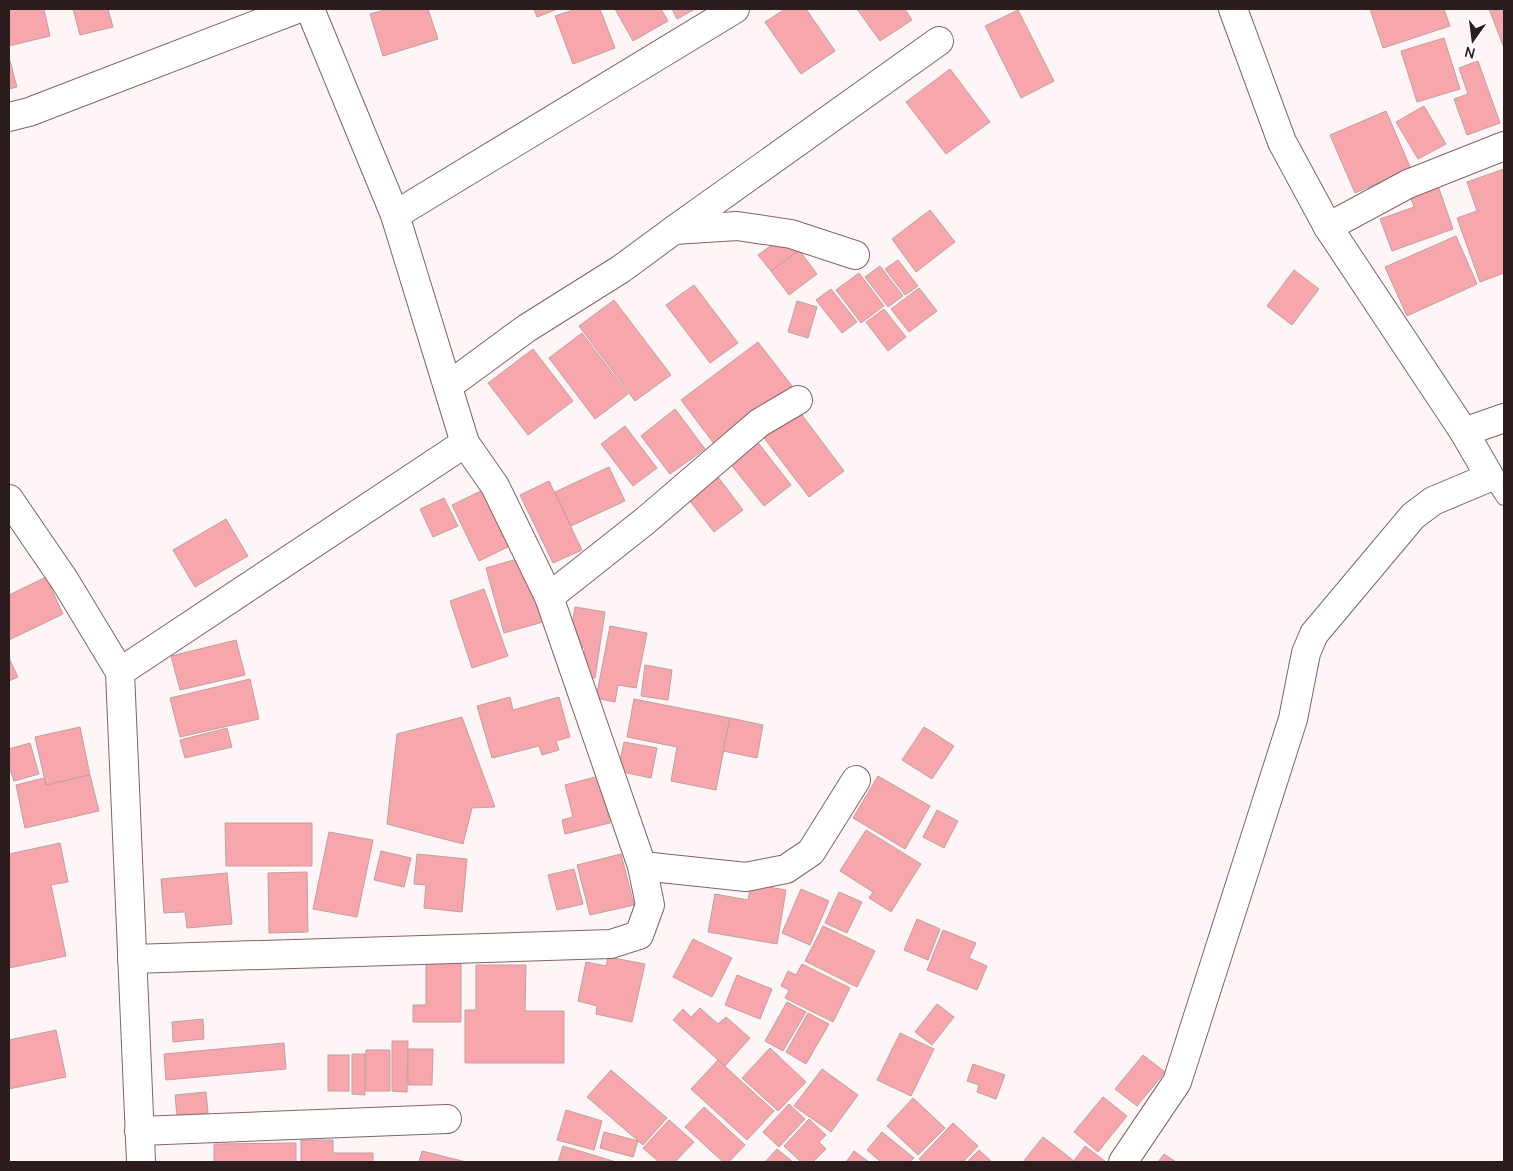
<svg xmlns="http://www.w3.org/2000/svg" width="1513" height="1171" font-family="Manrope,sans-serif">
<rect width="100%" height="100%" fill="#fef6f6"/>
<g fill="#f7a7ac" stroke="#c29ea0">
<path d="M9,9h35l6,27 -41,10z"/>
<path d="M73,9h35l5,18 -33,8z"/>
<path d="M388,9h40l10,30 -55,17 -13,-42z"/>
<path d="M534,9h24l-21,8z"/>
<path d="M576,9h24l15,39 -42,16 -18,-48z"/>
<path d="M615,9h46l7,12 -35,20z"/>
<path d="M672,9h23l-18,10z"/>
<path d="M785,9h21l29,42 -34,23 -36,-52z"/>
<path d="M857,9h48l7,11 -32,21z"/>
<path d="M1370,9h74l6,17 -67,22z"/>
<path d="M1489,9h15v39z"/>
<path d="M1018,10l36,71 -33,17 -36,-72z"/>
<path d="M1444,38l16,51 -43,13 -16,-51z"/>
<path d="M10,61l7,26 -8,2v-27z"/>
<path d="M1478,61l22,62 -33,12 -13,-36 14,-5 -9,-26z"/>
<path d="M950,69l40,53 -44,32 -40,-52z"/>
<path d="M1424,106l22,38 -28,15 -22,-37z"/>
<path d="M1386,111l25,58 -56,24 -25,-58z"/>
<path d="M1504,169v104l-24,9 -23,-64 20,-7 -10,-29z"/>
<path d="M1437,183l16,46 -61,22 -12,-32 34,-12 -5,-14z"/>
<path d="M930,210l25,32 -39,30 -24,-33z"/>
<path d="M787,234l12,16 -28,21 -13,-16z"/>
<path d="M1456,236l21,48 -70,32 -22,-49z"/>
<path d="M799,250l18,24 -28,21 -18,-24z"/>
<path d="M898,260l20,26 -13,9 -20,-26z"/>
<path d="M880,266l23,30 -15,11 -23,-30z"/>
<path d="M1294,270l25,19 -27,36 -25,-19z"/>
<path d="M859,273l25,33 -23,17 -25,-33z"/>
<path d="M694,285l44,58 -28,20 -44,-58z"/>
<path d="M919,288l18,23 -28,21 -18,-23z"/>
<path d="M831,289l26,33 -15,11 -26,-33z"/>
<path d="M614,300l57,75 -36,26 -56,-75z"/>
<path d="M797,301l20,6 -9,31 -20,-6z"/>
<path d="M884,309l22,28 -18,14 -22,-29z"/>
<path d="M582,333l46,61 -33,25 -46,-61z"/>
<path d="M758,342l34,44 -77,59 -34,-45z"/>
<path d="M533,349l40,52 -45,34 -40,-52z"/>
<path d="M675,409l30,40 -35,25 -29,-38z"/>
<path d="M799,411l45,60 -35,26 -45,-59z"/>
<path d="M625,426l32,42 -24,18 -32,-42z"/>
<path d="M756,440l35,45 -27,21 -36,-45z"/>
<path d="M609,467l16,34 -54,25 -16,-34z"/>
<path d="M715,473l28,37 -29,22 -28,-36z"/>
<path d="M549,481l33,69 -29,13 -33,-68z"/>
<path d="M489,487l27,56 -37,18 -27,-56z"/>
<path d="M444,498l14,28 -25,11 -13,-28z"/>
<path d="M226,519l22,37 -53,31 -22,-37z"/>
<path d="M524,557l19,65 -39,11 -18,-65z"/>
<path d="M46,577l17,37 -54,26v-45z"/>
<path d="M484,589l24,67 -36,12 -22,-67z"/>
<path d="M575,607l30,5 -10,66 -15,-3 5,-27 -16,-3z"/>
<path d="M610,626l37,7 -11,55 -18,-3 -3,17 -19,-4z"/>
<path d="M236,640l9,35 -65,15 -9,-34z"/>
<path d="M9,658l9,19 -9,4z"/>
<path d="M645,665l27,5 -4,30 -27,-4z"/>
<path d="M250,679l9,40 -79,18 -10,-39z"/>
<path d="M510,697l3,13 46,-13 11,40 -14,4 3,9 -17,5 -3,-9 -47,12 -15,-52z"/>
<path d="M634,699l96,19 -14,72 -45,-9 6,-34 -50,-10z"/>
<path d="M462,717l33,90 -23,1 -9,36 -76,-20 10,-90z"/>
<path d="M730,718l33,7 -6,33 -34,-7z"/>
<path d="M80,727l10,48 -44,10 -11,-48z"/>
<path d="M924,727l30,19 -22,33 -30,-19z"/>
<path d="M227,728l5,19 -47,11 -5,-18z"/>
<path d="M624,742l33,6 -6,30 -33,-7z"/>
<path d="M30,743l9,31 -25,7 -5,-15v-17z"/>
<path d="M90,775l9,36 -74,17 -9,-43 28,-7 2,7z"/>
<path d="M599,776l11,47 -45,11 -3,-14 11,-3 -8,-32z"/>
<path d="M878,776l52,30 -25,43 -52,-31z"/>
<path d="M937,810l21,11 -14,27 -21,-11z"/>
<path d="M225,823h87v43h-86z"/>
<path d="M866,830l55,34 -30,48 -22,-14 4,-6 -33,-21z"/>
<path d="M329,832l44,8 -16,77 -44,-8z"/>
<path d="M60,843l8,39 -17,3 15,71 -57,12v-114z"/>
<path d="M381,851l30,7 -7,29 -30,-7z"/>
<path d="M417,854l50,5 -5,53 -38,-4 2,-23 -12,-1z"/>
<path d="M621,854l13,51 -44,10 -13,-50z"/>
<path d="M574,869l9,35 -26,6 -9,-35z"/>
<path d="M307,872l1,60 -39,1 -1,-60z"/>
<path d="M227,873l5,51 -45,4 -2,-16 -21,1 -3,-34z"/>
<path d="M751,884l35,6 -9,54 -69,-12 7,-38 33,6z"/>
<path d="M801,889l28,12 -19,44 -28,-12z"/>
<path d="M839,892l23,10 -15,31 -22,-10z"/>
<path d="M917,919l23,10 -12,31 -24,-10z"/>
<path d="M823,926l52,25 -18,36 -52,-26z"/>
<path d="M943,930l33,13 -7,15 18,8 -10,24 -50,-20z"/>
<path d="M693,939l39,19 -20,39 -39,-20z"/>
<path d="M608,957l37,7 -13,58 -36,-8 1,-8 -19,-5 8,-39 20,4z"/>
<path d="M426,960l35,1v61h-48v-17h13z"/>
<path d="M802,964l48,24 -17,34 -48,-24 4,-8 -8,-4 7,-15 8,4z"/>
<path d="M476,965h50l-1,46h39v52h-99v-53h11z"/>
<path d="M737,975l35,14 -12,30 -35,-14z"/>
<path d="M787,1002l19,10 -23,39 -18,-10z"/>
<path d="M937,1004l17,13 -22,28 -17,-13z"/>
<path d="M700,1008l18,16 8,-7 24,21 -25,28 -52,-46 10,-11 8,8z"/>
<path d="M808,1013l21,11 -23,40 -20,-12z"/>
<path d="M203,1019l1,20 -31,3 -1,-20z"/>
<path d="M56,1030l10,47 -57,12v-49z"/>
<path d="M900,1033l34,16 -23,47 -34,-16z"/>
<path d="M392,1041h16l-1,51 -15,-1z"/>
<path d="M284,1043l2,26 -120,11 -2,-26z"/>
<path d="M770,1048l36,34 -28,29 -36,-33z"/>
<path d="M408,1049h25l-1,36h-24z"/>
<path d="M366,1050h24v41h-25z"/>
<path d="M352,1054h13v41l-13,-1z"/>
<rect x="328" y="1055" width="21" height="36"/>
<path d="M1143,1055l22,17 -28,34 -22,-17z"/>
<path d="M718,1060l56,51 -27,29 -56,-51z"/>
<path d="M973,1064l32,11 -9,24 -19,-7 2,-7 -12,-4z"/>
<path d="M822,1069l36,26 -27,37 -37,-26z"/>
<path d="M611,1070l56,48 -24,27 -56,-48z"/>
<path d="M206,1092l2,21 -31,3 -2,-21z"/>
<path d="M1103,1097l24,19 -29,36 -24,-20z"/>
<path d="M913,1098l32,30 -27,27 -31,-29z"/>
<path d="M789,1104l16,15 -26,28 -16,-15z"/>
<path d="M704,1107l41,38 -16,17h-6l-38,-35z"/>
<path d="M566,1110l36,11 -8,29 -37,-10z"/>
<path d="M809,1119l17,16 -7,7 7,7 -13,13h-12l-17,-16z"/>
<path d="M669,1120l25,22 -19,20h-16l-16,-14z"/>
<path d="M953,1123l25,23 -15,16h-40l-4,-3z"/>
<path d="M604,1132l34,9 -5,16 -33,-9z"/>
<path d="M882,1132l32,26 -4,4h-29l-14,-12z"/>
<path d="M1043,1137l31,24 -1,1h-50z"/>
<path d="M301,1140h32v13h40v9h-72z"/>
<path d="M296,1143v19h-82v-18z"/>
<path d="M563,1146l53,16h-58z"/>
<path d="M1085,1146l21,16h-33z"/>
<path d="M777,1149l16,13h-28z"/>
<path d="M979,1150l13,12h-25z"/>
<path d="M422,1151l44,11h-47z"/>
<path d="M854,1151l15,11h-23z"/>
<path d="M1164,1154l12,8h-18z"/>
</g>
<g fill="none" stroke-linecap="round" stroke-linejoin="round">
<g stroke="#846364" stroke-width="16">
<path id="lane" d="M1490,477l14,21"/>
</g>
<g stroke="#846364" stroke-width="30">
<g id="street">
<path d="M9,117l20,-5 268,-103"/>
<path d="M395,215l340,-206"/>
<path d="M1328,227l80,-43 96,-38"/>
<path d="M674,230l265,-189"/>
<path d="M448,386l79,-58 94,-59 53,-39 63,-4 54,8 64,21"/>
<path d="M1464,432l40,-14"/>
<path d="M9,499l56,82 55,91"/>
<path d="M549,597l96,-76 114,-98 39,-23"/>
<path d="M642,866l104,11 40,-8 25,-17 45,-72"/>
<path d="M132,959l479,-15 28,-9 11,-30 -8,-39 -93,-269 -54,-111 -30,-43"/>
<path d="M139,1131l308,-12"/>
<path d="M141,1162l-21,-490 345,-229 -70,-228 -85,-206"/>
<path d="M1123,1162l54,-80 116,-363 13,-66 8,-19 99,-118 20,-15 57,-24 -26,-45 -136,-205 -46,-85 -49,-133"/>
</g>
</g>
<use href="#lane" stroke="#fff" stroke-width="14"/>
<use href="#street" stroke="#fff" stroke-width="28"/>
</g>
<rect width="1513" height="1171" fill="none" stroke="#2b1d1e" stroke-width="20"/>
<g transform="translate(1473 40) rotate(194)" stroke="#ffffff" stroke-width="4" paint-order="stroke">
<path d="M0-4L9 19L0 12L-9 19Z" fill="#2b1d1e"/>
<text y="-8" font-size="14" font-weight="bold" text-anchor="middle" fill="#2b1d1e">N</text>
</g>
</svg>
